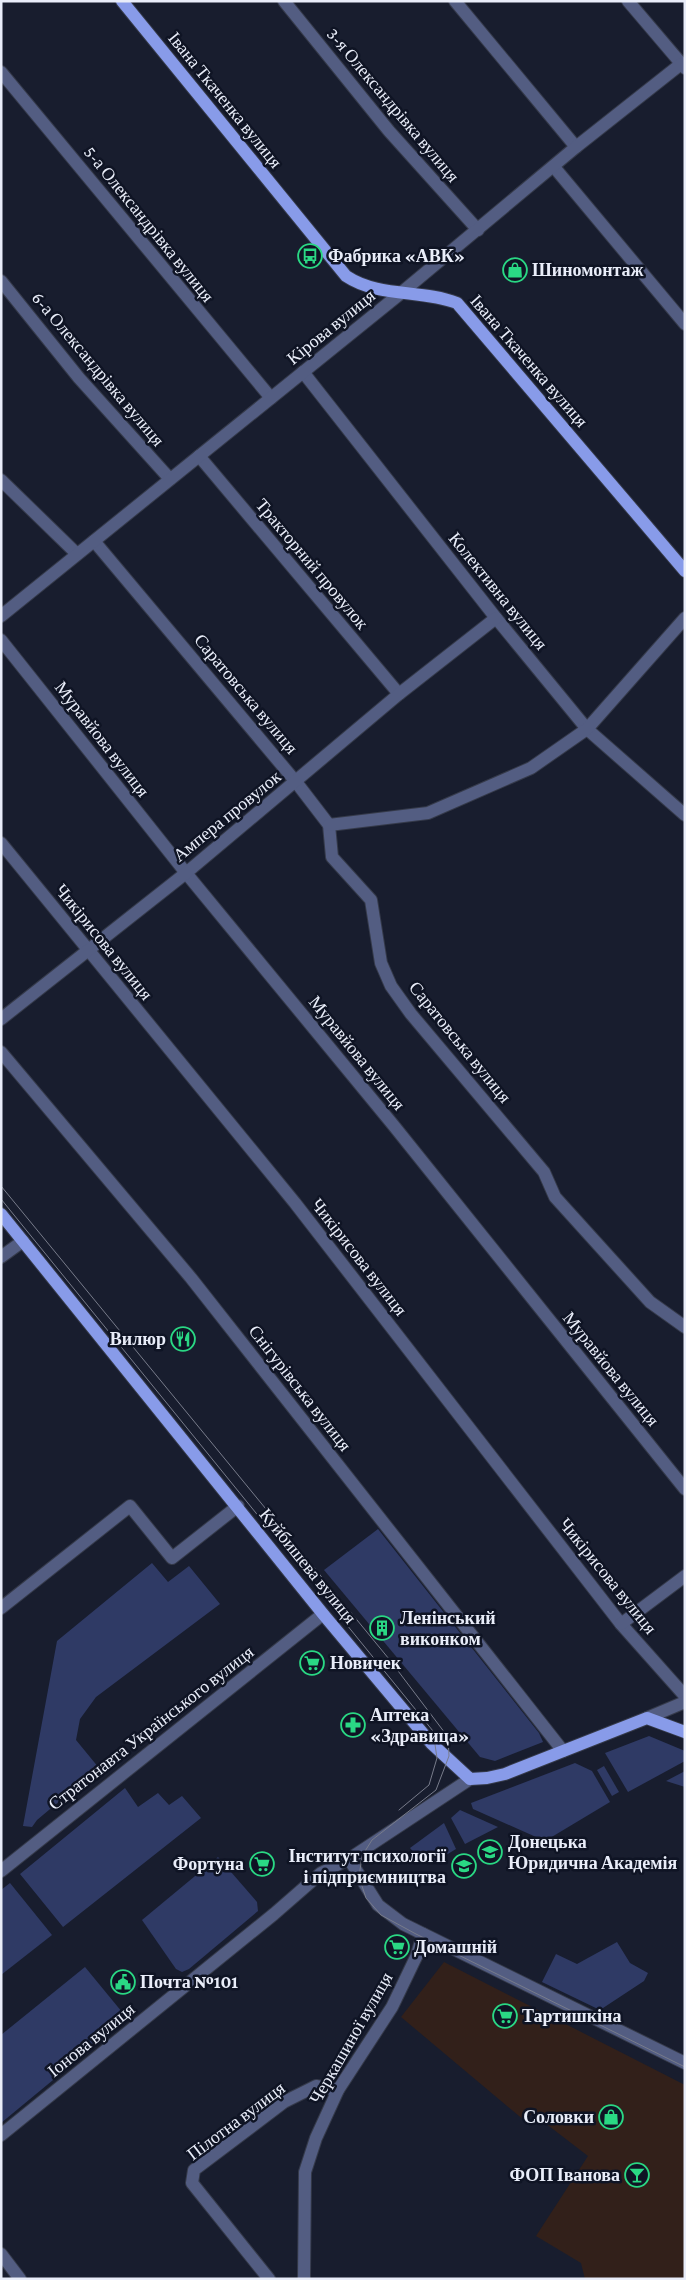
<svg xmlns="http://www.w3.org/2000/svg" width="686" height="2280" font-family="'Crimson Pro',serif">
<rect width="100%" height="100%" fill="#181d2e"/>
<path fill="#32201a" d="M444,1962l241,123v194h-100l-4,-16 -45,-27 52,-80 -56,-43 -7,8 -124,-104z"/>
<g fill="#2f3a65">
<path d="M378,1529l161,204 4,9 -48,19 -15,-4 -156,-187z"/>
<path d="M152,1563l16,19 21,-16 31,38 -124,93 -16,22 -4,21 23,28 -62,52 -5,7 -9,-1 34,-185z"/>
<path d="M649,1736l36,15v10l-57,31 -23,-39z"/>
<path d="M575,1763l17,8 18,31 -65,39 -72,-32 -2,-6z"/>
<path d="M604,1766l15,26 -7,4 -15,-26z"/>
<path d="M685,1771v16l-19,-6z"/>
<path d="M125,1788l13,19 20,-14 11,12 13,-9 19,22 -138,109 -43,-53z"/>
<path d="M460,1810l38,17 -33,17 -14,-26z"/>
<path d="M444,1823l12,26 -20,12 -16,-1 -10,-12z"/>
<path d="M218,1857l39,45 1,9 -69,58 -7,3 -6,-3 -34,-49z"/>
<path d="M10,1883l42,52 -51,40v-85z"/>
<path d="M617,1942l13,21 18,10 -4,8 -44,29 -58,-28 14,-28 21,10z"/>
<path d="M85,1967l37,45 2,7 -2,4 -121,100v-88z"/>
</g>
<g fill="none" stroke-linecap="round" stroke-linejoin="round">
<g stroke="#353a4a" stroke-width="14">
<g id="minor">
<path d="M284,1l105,130 89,99"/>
<path d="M455,1l121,146"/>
<path d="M628,1l57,67"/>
<path d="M1,72l270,326"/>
<path d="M554,167l131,157"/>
<path d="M1,281l78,97 91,101"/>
<path d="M303,372l193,246 91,111 98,86"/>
<path d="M199,456l200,238"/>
<path d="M1,480l76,74"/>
<path d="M94,541l202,241 33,43 3,32 39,43 10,63 10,23 20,28 133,158 11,25 95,105 35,25"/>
<path d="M1,616l400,-323 175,-146 105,-83"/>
<path d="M1,640l185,233 208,253 291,363"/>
<path d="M329,825l99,-12 103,-45 56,-39 98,-111"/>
<path d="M1,843l294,360 326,421 64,72"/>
<path d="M1,1019l185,-146 213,-179 97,-76"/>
<path d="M1,1052l190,226 372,473"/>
<path d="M1,1257l22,-16"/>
<path d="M1,1608l129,-102 42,52 66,-52"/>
<path d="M621,1624l64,-48"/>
<path d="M647,1718l38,-16"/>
<path d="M349,1859l29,46 25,19 282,139"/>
<path d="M1,1871l322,-257"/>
<path d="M1,2135l273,-221 47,-41 28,-14 121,-80"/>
<path d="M1,2254l19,25"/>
<path d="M269,2279l-77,-96 2,-13 90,-68 32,-16 22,4"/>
<path d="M304,2279l1,-107 11,-34 22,-48 54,-83 25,-52 6,-21"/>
</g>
</g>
<g stroke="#353a4a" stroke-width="14">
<g id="major">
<path d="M122,1l224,275c33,22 75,13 111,27l228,268"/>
<path d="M1,1214l322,400 108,129 39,36 17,-1 18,-4 142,-56 38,14"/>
</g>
</g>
<use href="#minor" stroke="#535d82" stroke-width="12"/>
<use href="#major" stroke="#889be9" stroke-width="12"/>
<g stroke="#787c8b" stroke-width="1">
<path d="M1,1186l388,473 59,78 1,19 -13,34 -64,50 -10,16 -3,21 7,21 15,17 35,19 269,133"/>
<path d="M1,1199l432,532 4,27 -8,27 -30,25"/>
</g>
</g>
<defs>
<g id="bus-ring" transform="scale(1.25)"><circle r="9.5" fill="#0f1424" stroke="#2ad884" stroke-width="1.5"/><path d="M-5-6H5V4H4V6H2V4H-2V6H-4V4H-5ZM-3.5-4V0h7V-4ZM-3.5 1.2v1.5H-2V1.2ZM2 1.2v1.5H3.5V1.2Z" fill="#2ad884"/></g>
<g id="shop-ring" transform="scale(1.25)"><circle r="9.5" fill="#0f1424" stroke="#2ad884" stroke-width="1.5"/><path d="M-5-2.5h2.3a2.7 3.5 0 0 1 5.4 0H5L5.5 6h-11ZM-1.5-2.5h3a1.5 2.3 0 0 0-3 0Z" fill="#2ad884"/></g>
<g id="restaurant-ring" transform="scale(1.25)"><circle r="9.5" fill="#0f1424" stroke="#2ad884" stroke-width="1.5"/><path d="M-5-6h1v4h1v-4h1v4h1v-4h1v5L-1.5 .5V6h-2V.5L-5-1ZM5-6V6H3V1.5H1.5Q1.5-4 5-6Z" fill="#2ad884"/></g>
<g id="building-ring" transform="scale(1.25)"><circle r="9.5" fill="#0f1424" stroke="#2ad884" stroke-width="1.5"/><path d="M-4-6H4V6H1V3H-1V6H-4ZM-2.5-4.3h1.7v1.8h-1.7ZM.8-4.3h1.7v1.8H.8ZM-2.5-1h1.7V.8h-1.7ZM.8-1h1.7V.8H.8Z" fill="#2ad884"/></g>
<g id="supermarket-ring" transform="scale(1.25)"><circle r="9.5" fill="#0f1424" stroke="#2ad884" stroke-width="1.5"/><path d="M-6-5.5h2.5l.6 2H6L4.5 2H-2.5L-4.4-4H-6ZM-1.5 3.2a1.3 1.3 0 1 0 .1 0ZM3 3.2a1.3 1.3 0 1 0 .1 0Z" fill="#2ad884"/></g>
<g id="pharmacy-ring" transform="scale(1.25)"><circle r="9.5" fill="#0f1424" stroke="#2ad884" stroke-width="1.5"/><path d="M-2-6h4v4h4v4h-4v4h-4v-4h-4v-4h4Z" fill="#2ad884"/></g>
<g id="university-ring" transform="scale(1.25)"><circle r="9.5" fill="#0f1424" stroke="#2ad884" stroke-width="1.5"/><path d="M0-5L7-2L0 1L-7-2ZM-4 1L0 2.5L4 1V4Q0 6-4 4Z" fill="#2ad884"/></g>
<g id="civic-ring" transform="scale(1.25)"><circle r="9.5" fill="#0f1424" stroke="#2ad884" stroke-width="1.5"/><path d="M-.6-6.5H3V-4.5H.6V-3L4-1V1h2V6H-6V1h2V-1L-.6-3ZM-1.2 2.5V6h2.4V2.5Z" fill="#2ad884"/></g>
<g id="bar-ring" transform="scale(1.25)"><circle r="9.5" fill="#0f1424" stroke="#2ad884" stroke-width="1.5"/><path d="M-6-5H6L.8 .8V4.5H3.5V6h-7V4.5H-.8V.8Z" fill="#2ad884"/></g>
</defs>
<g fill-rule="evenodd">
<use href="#bus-ring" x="310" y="256"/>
<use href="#shop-ring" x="515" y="270"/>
<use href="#restaurant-ring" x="183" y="1339"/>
<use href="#building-ring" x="382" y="1628"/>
<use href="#supermarket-ring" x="312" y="1663"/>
<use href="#pharmacy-ring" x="353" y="1725"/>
<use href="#university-ring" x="490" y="1852"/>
<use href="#supermarket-ring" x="262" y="1864"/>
<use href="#university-ring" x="464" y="1866"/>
<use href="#supermarket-ring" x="397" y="1947"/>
<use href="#civic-ring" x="123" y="1982"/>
<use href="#supermarket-ring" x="505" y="2016"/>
<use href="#shop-ring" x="611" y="2117"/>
<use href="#bar-ring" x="637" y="2175"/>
</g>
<g text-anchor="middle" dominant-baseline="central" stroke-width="5" stroke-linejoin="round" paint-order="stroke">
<g font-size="18" fill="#e9edf9" stroke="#0f1424">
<text transform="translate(225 100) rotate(51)">Івана Ткаченка вулиця</text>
<text transform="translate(393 105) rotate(50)">3-я Олександрівка вулиця</text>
<text transform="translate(149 224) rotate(51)">5-а Олександрівка вулиця</text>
<text transform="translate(331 327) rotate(-39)">Кірова вулиця</text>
<text transform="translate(529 361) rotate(49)">Івана Ткаченка вулиця</text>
<text transform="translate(98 369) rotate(50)">6-а Олександрівка вулиця</text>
<text transform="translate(312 564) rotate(50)">Тракторний провулок</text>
<text transform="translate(498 591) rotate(51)">Колективна вулиця</text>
<text transform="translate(246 694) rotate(50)">Саратовська вулиця</text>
<text transform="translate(102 739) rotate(52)">Муравйова вулиця</text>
<text transform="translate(227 816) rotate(-39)">Ампера провулок</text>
<text transform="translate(104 942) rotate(51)">Чикірисова вулиця</text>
<text transform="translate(460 1042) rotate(51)">Саратовська вулиця</text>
<text transform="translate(357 1053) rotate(51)">Муравйова вулиця</text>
<text transform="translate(359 1257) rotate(52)">Чикірисова вулиця</text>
<text transform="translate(611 1369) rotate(51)">Муравйова вулиця</text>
<text transform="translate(300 1388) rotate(52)">Снігурівська вулиця</text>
<text transform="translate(308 1566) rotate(51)">Куйбишева вулиця</text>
<text transform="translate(608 1576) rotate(51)">Чикірисова вулиця</text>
<text transform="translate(151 1728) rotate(-38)">Стратонавта Українського вулиця</text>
<text transform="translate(351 2038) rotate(-60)">Черкашиної вулиця</text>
<text transform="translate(91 2040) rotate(-39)">Іонова вулиця</text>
<text transform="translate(236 2121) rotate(-37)">Пілотна вулиця</text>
</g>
<g font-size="18" font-weight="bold" fill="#e9edf9" stroke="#0f1424" text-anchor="start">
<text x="328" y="256">Фабрика «АВК»</text>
<text x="532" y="270">Шиномонтаж</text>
<text x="166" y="1339" text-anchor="end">Вилюр</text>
<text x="400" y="1618">Ленінський<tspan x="400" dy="21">виконком</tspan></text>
<text x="330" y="1663">Новичек</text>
<text x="370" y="1715">Аптека<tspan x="370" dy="21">«Здравица»</tspan></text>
<text x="508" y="1842">Донецька<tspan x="508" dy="21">Юридична Академія</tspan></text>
<text x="446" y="1856" text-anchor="end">Інститут психології<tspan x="446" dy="21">і підприємництва</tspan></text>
<text x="244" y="1864" text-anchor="end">Фортуна</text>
<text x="414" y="1947">Домашній</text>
<text x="140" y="1982">Почта №101</text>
<text x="522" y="2016">Тартишкіна</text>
<text x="594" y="2117" text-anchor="end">Соловки</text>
<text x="620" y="2175" text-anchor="end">ФОП Іванова</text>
</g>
</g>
<rect width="686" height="2280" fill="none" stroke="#e9edf9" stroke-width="5"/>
</svg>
